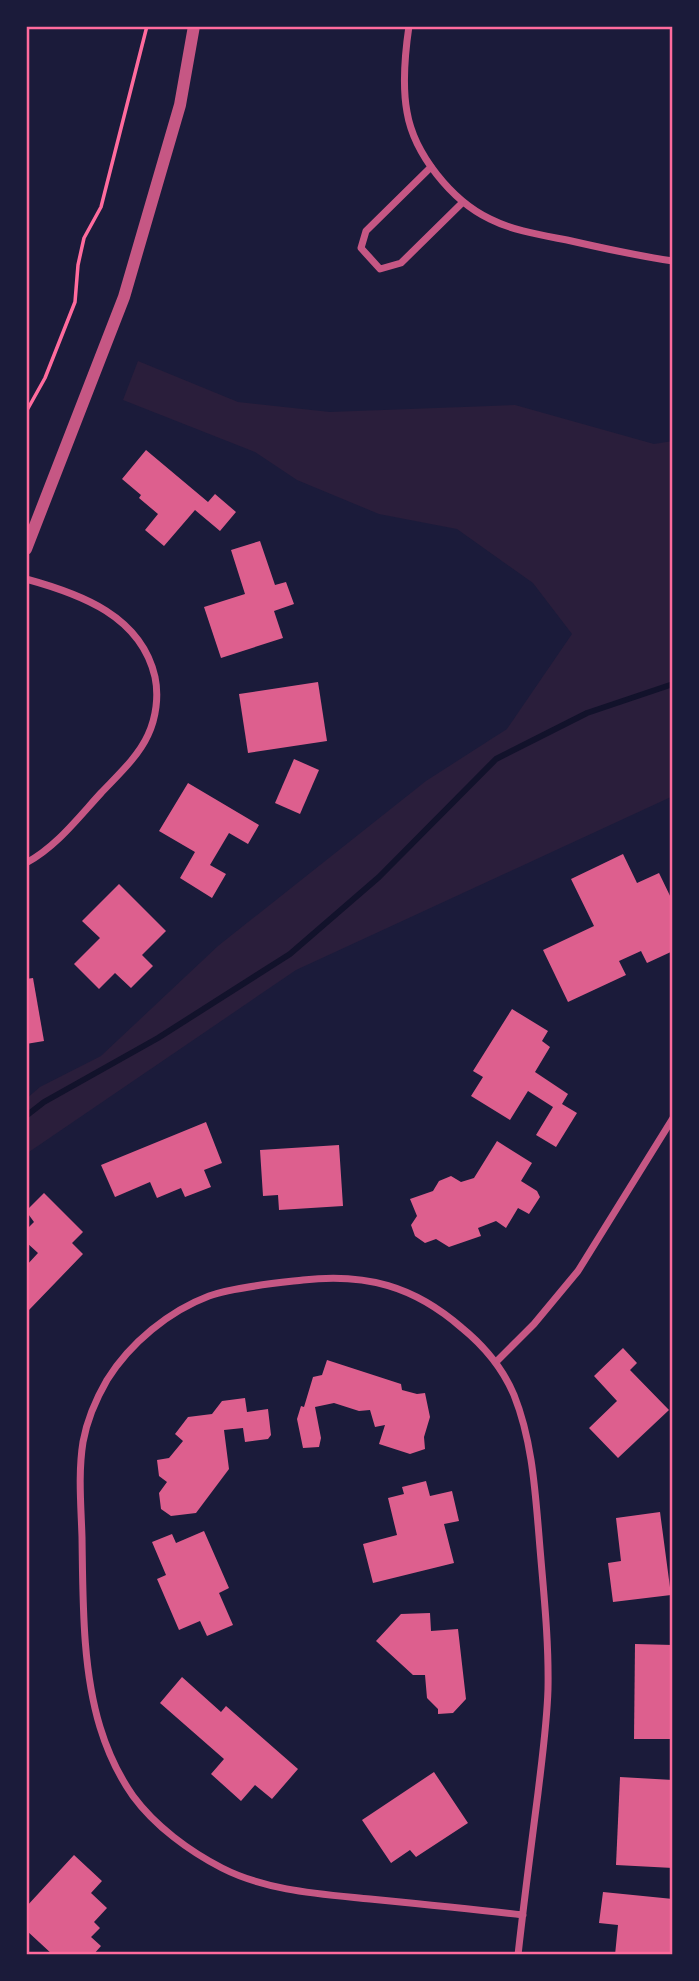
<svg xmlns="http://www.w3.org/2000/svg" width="699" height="1981" font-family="'Alegreya Sans',sans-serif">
<rect width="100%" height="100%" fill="#1b1b3a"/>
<path fill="#2a1e3b" d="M138,361l100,41 92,10 185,-7 139,39 19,-3v355l-377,174 -270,184v-55l14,-12 61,-31 117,-110 208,-165 81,-52 65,-95 -39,-51 -76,-54 -78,-15 -82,-34 -42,-28 -132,-52z"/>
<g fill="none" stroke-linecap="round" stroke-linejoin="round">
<path stroke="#12122b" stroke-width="6" d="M26,1116l18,-14 114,-64 132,-84 89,-77 117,-118 91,-46 86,-29"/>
</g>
<g fill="#dd5f8e">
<path d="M146,450l62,52 7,-8 21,18 -16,19 -25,-21 -31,36 -19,-16 13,-16 -19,-16 2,-3 -19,-16z"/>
<path d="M260,541l15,44 11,-3 8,22 -20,7 9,27 -62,20 -17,-51 41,-13 -14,-44z"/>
<path d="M318,682l9,59 -79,12 -9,-59z"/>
<path d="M294,759l25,11 -19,44 -25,-11z"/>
<path d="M188,783l71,42 -11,19 -19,-11 -19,32 16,9 -14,24 -32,-20 15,-26 -36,-21z"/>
<path d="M623,854l14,29 22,-10 14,29v49l-26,12 -6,-12 -22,10 7,14 -58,27 -25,-52 51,-24 -23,-47z"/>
<path d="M119,884l47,47 -24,24 11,11 -22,22 -16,-15 -16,16 -25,-25 26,-26 -18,-17z"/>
<path d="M33,978l11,63 -18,3v-65z"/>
<path d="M512,1009l36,22 -6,10 8,6 -15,25 33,22 -6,10 15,9 -21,34 -20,-12 17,-28 -25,-16 -18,29 -39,-24 12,-19 -10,-6z"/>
<path d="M206,1122l16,41 -18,7 7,17 -26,10 -4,-9 -24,10 -7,-16 -35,15 -14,-32z"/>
<path d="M497,1141l35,22 -11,18 16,10 3,6 -11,17 -11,-6 -12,20 -10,-7 -18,7 3,8 -32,11 -13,-8 -11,4 -10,-7 -4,-11 6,-9 -7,-17 23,-8 6,-10 12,-5 10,6 13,-4z"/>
<path d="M339,1145l4,61 -64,4 -1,-15 -15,1 -3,-46z"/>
<path d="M44,1193l39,39 -11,11 11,11 -54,56 -3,-2v-42l12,-13 -12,-11v-12l8,-8 -8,-11z"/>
<path d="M623,1348l14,15 -7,7 39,40 -51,48 -29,-30 28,-27 -23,-25z"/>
<path d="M327,1360l74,24 1,6 15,4 8,-1 5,24 -6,20 1,12 -15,5 -31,-10 6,-19 -10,2 -5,-17 -11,1 -25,-8 -19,4 6,31 -2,9 -16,1 -6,-29 4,-13 3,1 9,-30 9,-2z"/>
<path d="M245,1398l2,14 21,-3 3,26 -3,4 -23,3 -2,-14 -19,2 5,39 -33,44 -25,3 -10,-7 -2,-16 8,-11 -8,-6 -2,-16 12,-2 14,-17 -8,-7 13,-17 24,-3 10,-13z"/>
<path d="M426,1481l4,15 22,-5 7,30 -15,3 10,39 -81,20 -10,-39 34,-9 -9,-37 16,-4 -2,-7z"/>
<path d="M660,1512l11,83 -58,7 -5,-39 13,-2 -5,-43z"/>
<path d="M204,1531l25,57 -10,5 14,32 -26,11 -7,-15 -21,9 -22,-51 9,-4 -14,-33 20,-8 4,9z"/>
<path d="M430,1613l1,18 27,-2 8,70 -13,14 -15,1v-5l-11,-11 -2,-23h-12l-37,-34 25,-27z"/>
<path d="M635,1644l38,1v94h-39z"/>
<path d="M182,1677l39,35 5,-6 72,63 -26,30 -17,-14 -14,16 -30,-27 13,-15 -64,-56z"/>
<path d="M434,1772l34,51 -52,34 -6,-7 -19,13 -29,-43z"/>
<path d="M620,1777l53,3v88l-57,-3z"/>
<path d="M74,1855l28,26 -11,12 16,15 -13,14 6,6 -9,9 10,9 -8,9h-40l-27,-25v-23z"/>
<path d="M603,1892l70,7 -3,56h-55l3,-30 -19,-2z"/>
</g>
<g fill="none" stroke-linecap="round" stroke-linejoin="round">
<path stroke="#ff6b9d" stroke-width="3.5" d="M26,412l19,-34 30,-76 3,-37 6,-27 17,-31 46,-181"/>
<g stroke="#c65784" stroke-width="7">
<path d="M409,26c-4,27 -7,59 -2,86 7,42 45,89 83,107 24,12 51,16 77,21 35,8 70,16 106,21"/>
<path d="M431,167l-65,64 -5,17 19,21 21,-6 61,-60"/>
<path d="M26,579c55,15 115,37 129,98 4,19 1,41 -7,58 -10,22 -31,41 -47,58 -23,25 -45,54 -75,70"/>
<path d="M496,1362l38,-38 44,-53 95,-153"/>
<path d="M518,1955c6,-54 13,-108 20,-162 4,-34 9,-70 10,-104 1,-51 -5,-102 -9,-153 -4,-47 -7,-96 -25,-141 -11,-26 -30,-49 -52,-67 -48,-42 -96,-55 -159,-48 -26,3 -69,7 -94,16 -40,15 -79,47 -102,84 -11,19 -20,40 -24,62 -5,31 -2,64 -1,95 1,61 0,131 18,190 7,23 19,49 33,69 22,30 56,55 89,72 45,23 99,26 148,31 51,5 102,10 153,16"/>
</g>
<path stroke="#c65784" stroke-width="12" d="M26,549l98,-252 56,-192 14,-79"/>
</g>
<rect width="699" height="1981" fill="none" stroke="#1b1b3a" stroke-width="56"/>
<rect x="28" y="28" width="643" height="1925" fill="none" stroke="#ff6b9d" stroke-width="2.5"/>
</svg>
